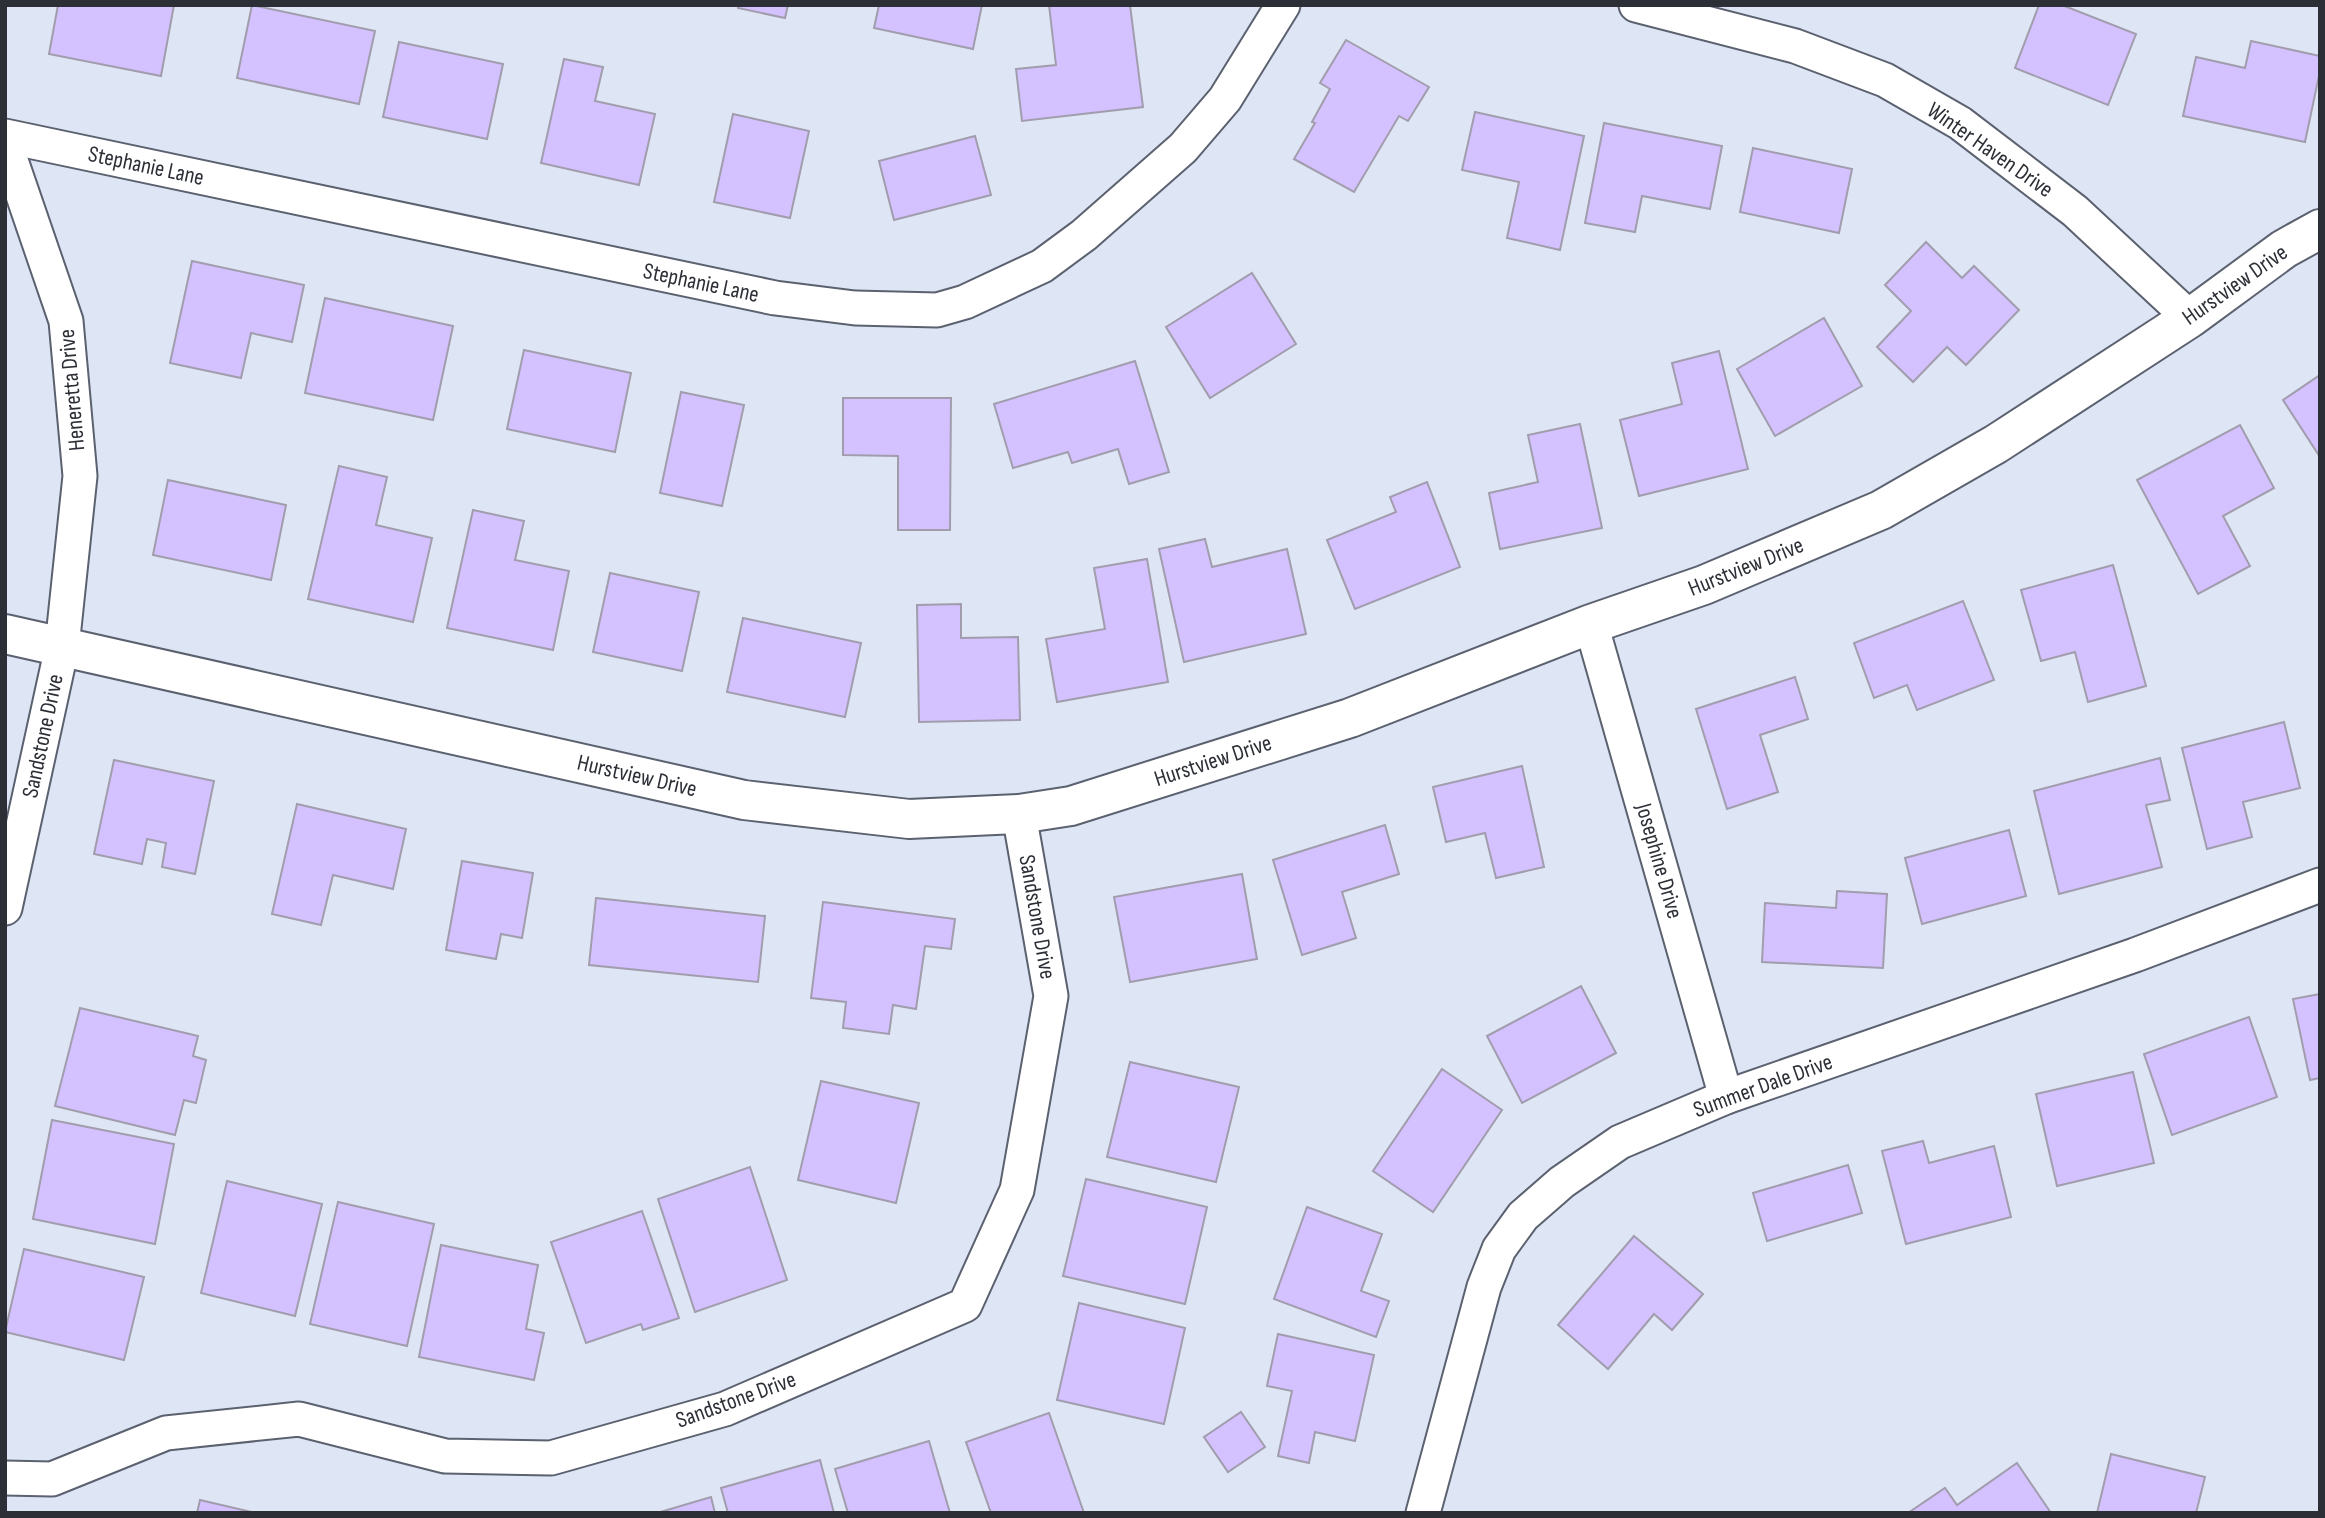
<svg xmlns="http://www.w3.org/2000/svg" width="2325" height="1518" font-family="'Sofia Sans Condensed',sans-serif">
<rect width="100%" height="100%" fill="#dee6f6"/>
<g fill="#d4c1ff" stroke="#a19dad" stroke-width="2">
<path d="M58,5h116l-13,71 -112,-22z"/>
<path d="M252,5l123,26 -16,73 -122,-26z"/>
<path d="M738,5h50l-3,13 -47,-10z"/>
<path d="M879,5h103l-9,44 -99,-21z"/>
<path d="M1049,5h81l13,102 -121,14 -6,-52 40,-4z"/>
<path d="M2039,5h23l74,29 -28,71 -93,-37z"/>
<path d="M1346,40l83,47 -21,34 -9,-5 -45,76 -60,-33 21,-36 -3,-1 18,-33 -10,-6z"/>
<path d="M2251,41l69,15v15l-15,71 -122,-26 13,-59 49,11z"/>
<path d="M399,42l104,22 -16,75 -104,-22z"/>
<path d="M564,59l39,8 -8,34 60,13 -16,71 -98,-22z"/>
<path d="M1475,112l109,24 -24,114 -53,-12 12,-56 -57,-12z"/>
<path d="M733,114l76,17 -19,87 -76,-16z"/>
<path d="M1604,123l118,23 -12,63 -68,-13 -7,36 -50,-9z"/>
<path d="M975,136l16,59 -97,25 -15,-59z"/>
<path d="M1753,148l99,21 -13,64 -99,-21z"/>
<path d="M1926,242l36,36 12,-12 45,44 -53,55 -19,-18 -34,35 -36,-35 34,-36 -26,-26z"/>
<path d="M192,261l112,24 -12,57 -41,-9 -10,45 -71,-15z"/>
<path d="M1252,273l44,71 -86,54 -44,-71z"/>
<path d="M325,298l128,28 -20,94 -128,-27z"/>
<path d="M1824,318l38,68 -87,50 -38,-67z"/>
<path d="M524,350l107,23 -16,79 -108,-23z"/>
<path d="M1719,351l29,118 -109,27 -19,-76 62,-16 -10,-41z"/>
<path d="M1135,361l34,111 -40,12 -11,-35 -46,14 -4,-11 -55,16 -19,-64z"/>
<path d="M2320,375v82l-37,-57z"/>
<path d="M681,392l63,13 -22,101 -62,-13z"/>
<path d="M843,398h108l-1,132h-52v-74l-55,-1z"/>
<path d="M1580,424l22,104 -102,21 -11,-56 49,-11 -10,-47z"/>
<path d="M2240,425l34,63 -51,28 27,50 -52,28 -61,-114z"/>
<path d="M339,466l48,11 -11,48 56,13 -19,84 -105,-23z"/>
<path d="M168,480l118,25 -15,75 -118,-25z"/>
<path d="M1427,482l33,85 -105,42 -28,-69 69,-28 -6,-15z"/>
<path d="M473,510l51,11 -9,39 54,11 -16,79 -106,-22z"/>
<path d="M1205,539l7,28 75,-18 19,85 -122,28 -25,-113z"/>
<path d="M1147,559l21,123 -111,20 -11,-63 59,-10 -11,-61z"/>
<path d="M2113,565l33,121 -58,16 -13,-50 -34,9 -20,-71z"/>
<path d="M610,573l89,19 -17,79 -89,-19z"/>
<path d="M1963,601l31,79 -77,30 -10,-25 -33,13 -20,-55z"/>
<path d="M961,604v34l57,-1 2,83 -101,2 -2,-117z"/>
<path d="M743,618l118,25 -16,74 -118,-25z"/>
<path d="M1795,677l13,42 -48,16 18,57 -51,17 -31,-100z"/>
<path d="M2284,722l16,66 -57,14 9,35 -45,12 -25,-101z"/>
<path d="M2160,758l10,42 -24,5 16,62 -103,27 -25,-103z"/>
<path d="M114,760l100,21 -19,93 -33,-7 4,-24 -19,-4 -5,25 -48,-10z"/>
<path d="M1522,766l22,101 -48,11 -11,-45 -39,9 -13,-55z"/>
<path d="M297,804l109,25 -13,60 -60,-14 -12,50 -49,-11z"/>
<path d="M1385,825l14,49 -57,18 14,46 -54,17 -29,-95z"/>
<path d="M2009,830l17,66 -104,28 -17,-66z"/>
<path d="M462,861l71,12 -11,65 -21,-4 -5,25 -50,-9z"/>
<path d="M1242,874l15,85 -127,23 -16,-85z"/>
<path d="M1837,891l50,3 -4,74 -121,-6 3,-59 71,5z"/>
<path d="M596,898l169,18 -7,66 -169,-17z"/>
<path d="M823,902l132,17 -4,30 -26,-3 -9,63 -23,-4 -4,29 -46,-6 3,-26 -35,-4z"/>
<path d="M1581,986l35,67 -94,50 -35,-67z"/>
<path d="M2320,994v84l-10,2 -17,-81z"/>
<path d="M80,1008l118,28 -5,20 13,4 -10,43 -12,-3 -9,35 -120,-29z"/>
<path d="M2249,1017l28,80 -105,38 -28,-81z"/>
<path d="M1130,1062l109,25 -23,95 -109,-25z"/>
<path d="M1442,1069l60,41 -69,102 -60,-41z"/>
<path d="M2133,1072l21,91 -97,23 -21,-92z"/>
<path d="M821,1081l98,22 -23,100 -98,-23z"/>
<path d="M52,1120l122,24 -19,100 -122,-25z"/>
<path d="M1923,1141l6,22 65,-17 17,71 -105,27 -24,-93z"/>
<path d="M1848,1165l14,48 -95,28 -14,-48z"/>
<path d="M750,1167l37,113 -92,32 -37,-113z"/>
<path d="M1086,1179l121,28 -22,97 -122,-28z"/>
<path d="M227,1181l95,23 -27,112 -94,-23z"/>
<path d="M338,1202l96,22 -27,122 -97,-22z"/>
<path d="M1307,1207l75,27 -21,57 28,10 -13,36 -102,-38z"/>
<path d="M642,1211l37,107 -36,12 -2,-6 -55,19 -35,-101z"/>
<path d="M1634,1236l69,58 -31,36 -18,-16 -46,55 -50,-44z"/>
<path d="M441,1245l97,20 -12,64 18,4 -10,47 -115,-23z"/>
<path d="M24,1249l120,28 -20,83 -119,-28z"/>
<path d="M1079,1303l106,25 -21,96 -107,-24z"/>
<path d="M1278,1334l96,21 -19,86 -40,-9 -6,31 -31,-7 14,-65 -25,-5z"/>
<path d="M1241,1412l24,35 -37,25 -24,-35z"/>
<path d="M1049,1413l35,100h-93l-25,-71z"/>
<path d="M929,1441l21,72h-102l-13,-44z"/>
<path d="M2111,1454l94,23 -9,36h-99z"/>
<path d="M820,1460l14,53h-106l-7,-25z"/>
<path d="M2017,1463l34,50h-143l37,-25 12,17z"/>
<path d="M711,1497l4,16h-58z"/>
<path d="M200,1500l56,13h-59z"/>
</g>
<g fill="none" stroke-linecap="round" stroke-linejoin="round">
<g stroke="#5b616f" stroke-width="37">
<g id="street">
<path d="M1636,5l159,41 90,34 75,43 115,88 115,107"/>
<path d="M5,136l770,162 80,10 82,2 28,-8 77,-36 42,-31 99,-87 42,-49 58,-94"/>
<path d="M5,143l61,178 14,155 -18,171 -57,261"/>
<path d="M1591,624l135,473"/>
<path d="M5,1478l47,1 114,-46 133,-14 146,37 106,2 174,-49 240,-104 52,-115 34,-194 -32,-182"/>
<path d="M1423,1513l61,-226 15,-38 24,-33 39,-34 58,-40 106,-45 409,-142 185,-70"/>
</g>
</g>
<g stroke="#5b616f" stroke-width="42">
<path id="secondary" d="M5,634l739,166 165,19 110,-5 52,-8 279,-88 241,-94 113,-39 177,-75 115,-66 194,-126 94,-69 36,-20"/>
</g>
<use href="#street" stroke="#fff" stroke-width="33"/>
<use href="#secondary" stroke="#fff" stroke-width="38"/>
</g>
<g text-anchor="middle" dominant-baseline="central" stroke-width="6" stroke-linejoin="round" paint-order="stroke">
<g font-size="23" fill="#2c2f36" stroke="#fff">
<text transform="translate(1990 150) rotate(35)">Winter Haven Drive</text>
<text transform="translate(146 166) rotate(12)">Stephanie Lane</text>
<text transform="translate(701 283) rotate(12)">Stephanie Lane</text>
<text transform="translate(2235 285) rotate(-35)">Hurstview Drive</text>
<text transform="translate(72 390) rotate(-95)">Heneretta Drive</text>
<text transform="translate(1746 567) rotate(-22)">Hurstview Drive</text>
<text transform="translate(43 736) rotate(-78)">Sandstone Drive</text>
<text transform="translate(1213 761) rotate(-18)">Hurstview Drive</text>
<text transform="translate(637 776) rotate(13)">Hurstview Drive</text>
<text transform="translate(1659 861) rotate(74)">Josephine Drive</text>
<text transform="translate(1037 917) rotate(80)">Sandstone Drive</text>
<text transform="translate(1763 1086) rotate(-20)">Summer Dale Drive</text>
<text transform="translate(736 1400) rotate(-20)">Sandstone Drive</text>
</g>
</g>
<rect width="2325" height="1518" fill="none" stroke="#2c2f36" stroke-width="14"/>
</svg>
